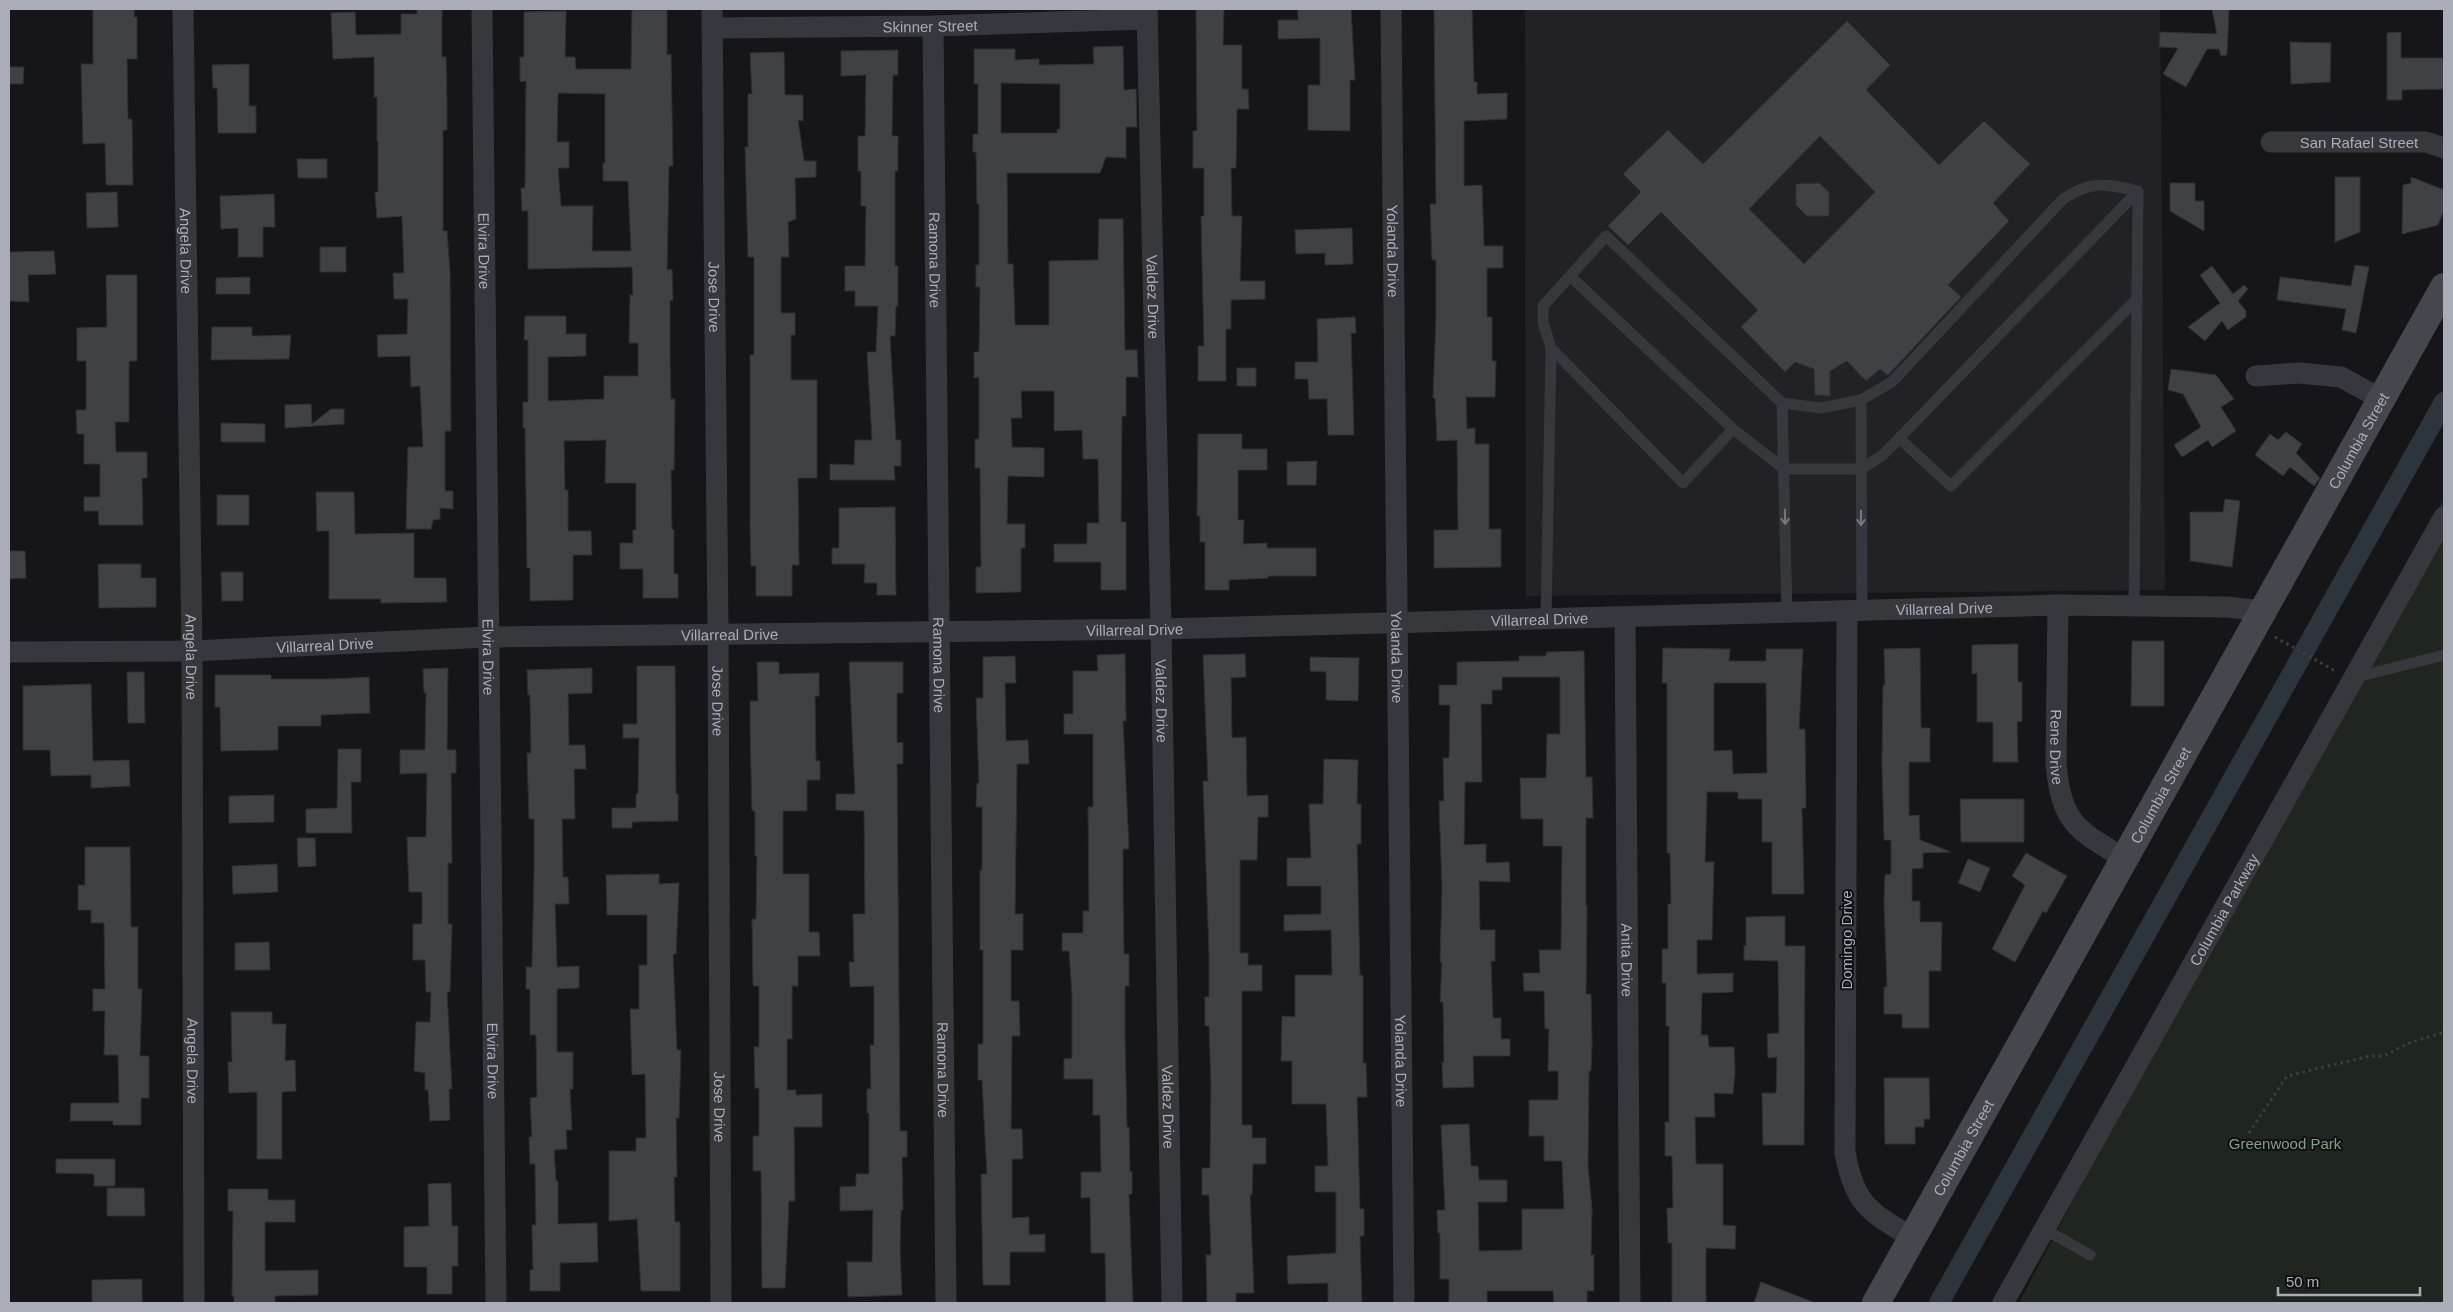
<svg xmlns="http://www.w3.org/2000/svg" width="2453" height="1312" font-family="Helvetica,sans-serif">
<rect width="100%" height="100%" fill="#161618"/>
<path fill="#222225" d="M1525,9h635l5,581 -639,6z"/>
<path fill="#1e261f" d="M2444,497v806h-425z"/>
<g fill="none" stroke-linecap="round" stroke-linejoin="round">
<path stroke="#2c353c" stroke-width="20" d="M1939,1303l505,-901"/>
</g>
<g fill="#404145" stroke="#303034" fill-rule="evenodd">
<path d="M93,9h41v8h3v42h-10l1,60h4l1,66h-27l-1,-42 -22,1 -2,-80h12z"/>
<path d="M417,9h25v48h4l1,43v30h-4v101h4l3,41 1,159h-6v60h8v18l-13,-1v11l-7,1 -2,9h-25l2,-82h15l-3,-61 -9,1 -1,-31 -32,1 -1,-22 30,-1 1,-35h-14l-1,-26h11l-2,-57 -25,2 -2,-26h3v-51h-1v-44h-3v-40l-41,2 -2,-46 24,-1 1,23 45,-1v-20h16z"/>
<path d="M1196,9h28l-1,36h19v44h6l1,20h-12l-1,59h-5l1,48h10l-2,65h25v18l-34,1v29h-5v52h-28v-35h6l-3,-130h3v-48h-11v-37h4z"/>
<path d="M1298,9h53l4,71h-5v51l-42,-1v-45h12v-47l-42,1v-19h20z"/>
<path d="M1434,9h38l2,73h3v12l30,-1v26l-43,2v65l18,-1 2,61h19v22h-16v49h5v44h4l-1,36h-29l1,32 8,-1v16h14v85h12v38l-67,1v-38h24l-1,-90 -20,1 -2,-43h-2l3,-80v-58h-4l-2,-56h6z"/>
<path d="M2212,9h17l-2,46 -6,1 -2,-7h-12l-21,38 -23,-13 15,-26 -19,-1 1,-15 57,2z"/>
<path d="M632,10h35v45l4,-1 2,112h-4l-2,104 5,-1 1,31 -3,1v57l1,41h4l-1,71h-3l1,60 2,-1v45h4v24h-35v-29h-23v-26h13v-13h3v-47h-31l1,-43 -42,1 1,49h3v41h23l1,24h-19v45l-43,1v-33h-3l-2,-140h-2v-26h5v-62h-4l1,-24h41v18h20v22l-38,1v44l56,-2v-23h34v-33h-9l1,-48h3l-1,-28 -104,2v-58h-6l-1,-23h4l1,-107 -6,1v-25h4v-45l42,-1 -1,46h10l1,12h55zM558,93l47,1v69h-2v18h25l3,70h-39l1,-45h-32l-3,-38h11v-26h-12z"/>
<path d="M1847,21l43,44 -24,25 73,75 45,-44 46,43 -37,39 16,18 -61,64 13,12 -73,78 -8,-6 -14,12 -19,-20 -17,10v25l-15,-1 -1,-26 -19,-7 -10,10 -44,-45 17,-17 -97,-98 -33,33 -20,-19 33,-34 -18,-18 45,-44 35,34zM1820,136l55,56 -71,72 -55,-55z"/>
<path d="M2401,32v26h43v31l-42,1v10h-15v-67z"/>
<path d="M2290,42l41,1 -1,39 -39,2z"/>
<path d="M1123,46l1,44 12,-1 1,38h-11v31l-20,-1 -6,16h-93l1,91h5l2,61h34v-64l49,-1 1,-41h24l2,131h12l1,27h-12v39h-4l-1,106h5v68h-25v-28h-47v-18h33v-21h12l-1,-64h-15l-1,-29 -28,1v-40h-33l1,27h-11l1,29 32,1v29l-36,-1 -1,48h18v24h-4v44l-45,1v-26h5l-1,-99h-5v-29h4v-62l-5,1v-26h5l1,-65h-4v-22h3v-61h-2l-1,-52h-3v-18h5v-50h-4v-35h41v11l24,-1v6l55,-1 -1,-17zM1001,83l59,1v45h-3v4h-56z"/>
<path d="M898,50v25h-5l-1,61h6v35h-3v95h3v40h-2l-1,30h-5l6,104h5v26h-7l1,14h-65v-16l24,1 1,-25h17l-5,-88h9l2,-46h-23v-15h-10v-25h20l1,-60h-5v-35h-3v-35h7l1,-61 -25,1v-25z"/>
<path d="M784,52l1,43h18v26l-5,-1 6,41h12v16l-21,1 1,41 -8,3 1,35h-8v56h14v22h-4v45h26v98h-19l1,87h-7v31h-36v-30h-5l-1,-42v-169h4v-98h-6l-3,-110h3v-53h4l-2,-41z"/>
<path d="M249,64v42h7v27h-38l-1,-45h-4l-1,-23z"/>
<path d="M9,67h15l-1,17h-14z"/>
<path d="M297,159h30v19h-29z"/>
<path d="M2335,177h25v55l-25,10z"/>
<path d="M2411,177l33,13v20l-6,15 -36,9 1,-49 8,-2z"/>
<path d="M1819,183l10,9v24h-22l-11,-11v-21z"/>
<path d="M2170,183h25v18h9v30l-34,-20z"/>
<path d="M117,192l1,35 -31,1 -1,-35z"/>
<path d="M274,194l1,33h-12v30h-25v-29l-17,1 -1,-33z"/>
<path d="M1352,228l1,36 -28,1v-12l-29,1 -1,-24z"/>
<rect x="320" y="247" width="26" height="25"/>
<path d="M54,251l2,23 -28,1 1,27 -20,-1v-49z"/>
<path d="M2355,265l14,2 -13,66 -14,-3 4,-21 -69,-9 3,-23 71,9z"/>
<path d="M2212,266l21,28 11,-9 4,4 -10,12 8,10v6l-18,13 -6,-9 -17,20 -17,-14 32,-24 -20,-28z"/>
<path d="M106,275h31v86h-8v61h-14l1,30h31v26h-5l1,47h-44l-1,-14h-14v-14h16v-33h-16v-30h-7l-1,-24h10v-49h-9v-33l30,-1z"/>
<path d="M250,277v17h-34v-16z"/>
<path d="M1355,317l1,16h-5l3,102h-26l-1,-36h-18l-1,-20h-13v-17h23l-1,-43z"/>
<path d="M212,327h40v9l39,-1 -2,24 -78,1z"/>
<rect x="1237" y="368" width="19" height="18"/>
<path d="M2171,369l45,6 18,24 -13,8 15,24 -24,16 -4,-7 -26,17 -8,-12 27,-18 -18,-33 -15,-4z"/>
<path d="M311,404l1,20 19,-15h13v15l-59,4v-23z"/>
<path d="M221,423l44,1v18h-44z"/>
<path d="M2286,432l16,12 -6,9 24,25 -6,8 -24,-19 -7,9 -28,-21 15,-21 8,6z"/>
<path d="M1198,434h44v15h25v21h-29v50h6l-1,24 24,-1v5h49v28h-48v2l-39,2v10h-24v-48h-5v-26h-3z"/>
<path d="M1317,461l-1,24h-29v-23z"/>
<path d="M316,492h38l1,42 59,-1v45h32l1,24 -66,1v-4h-52v-68h-12z"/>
<rect x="217" y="495" width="32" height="30"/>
<path d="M2225,499l15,2 -8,66 -42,-6v-49h33z"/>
<path d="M895,507l1,88h-19v-12h-13l1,-19h-33v-16h7v-40z"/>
<path d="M9,551h16l1,27 -17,1z"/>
<path d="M98,564h43v14h15v29l-57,1z"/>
<path d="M221,572h22v29h-21z"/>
<path d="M2132,641h32v65h-33z"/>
<path d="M2018,644v38h4v39l-5,1 1,40h-25v-40h-16v-49l-5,1v-29z"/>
<path d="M1663,648l67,1 -1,12h37v-12h37l-4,80h6l1,79h-4l2,86h-32v-52h-10v-43h-24v-7h-31l-2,70h9l-2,78h-15v34l36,-1v19l-31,1 -1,42h7l1,12h25l1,24 -2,23 -19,-1 1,24h-20l1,47h27v61l13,1 -1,23 -29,-1v55h-34v-60h-4l-1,-35h6l-1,-52h-7v-34h4v-96h-3v-43h-4v-34h6v-45h3l-1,-51h-3v-170h-5zM1714,683h52l1,90 -34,1 -1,-24 -18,1z"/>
<path d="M1920,648l1,80h9v34h-21v54l10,-1 1,25 31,12 -28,1v15l-11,1v32h8v21h22l-1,49h-12v57h-27v-14h-18v-27h3l-3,-86 1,-26 6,-1v-34h-7l-2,-77 1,-78h2l-1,-36z"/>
<path d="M1584,651l2,126h6l1,41h-7v88h1l-1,88h5l1,49 -1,28h-2l-1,95 4,43 -1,46h3v36h-7v12h-33l-1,-12h-66v12h-38v-24h-9v-46h-2l-1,-23h8l-4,-85 28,-1 2,42h7l1,14h28v22h-29l1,49 43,-1v-41h42l-2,-48h-18v-25h-15v-36h29v-29h-10l1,-42h-4l-1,-38h-20l-1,-18h17l-1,-23h22l1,-104h-19v-27h-22l-1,-41h26l1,-44h13v-57h-58v13h-10v14h-11l1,78h-17l-1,63 22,-1v19l23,-1 1,20 -31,-1 1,49h15v31h-4l2,57h8v21h9v17h-37l1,31 -31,1 -1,-26h2l-1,-60h-3l2,-40h-2l2,-74 -3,-87h5l-1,-43h6l1,-53h-11v-20h18v-23l62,-1v-5h27v-4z"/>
<path d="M1125,654l1,67h-3l6,128h-6v42l1,63h5v32h-4v55l2,86h2l1,45 2,-1v23h-3l4,109h-27l-1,-50h-14l-1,-56 -9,1v-26h20l-1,-57h-7v-36h-29v-20l8,-1v-63l-3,-44h-7v-18h21v-22h6l-1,-104h5v-73h-29v-20h9v-43h25l-1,-16z"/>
<path d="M1245,654l1,23 -15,1 1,60 14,-1 1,59 21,-1v22h-10l-1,43h-17v93h8v12h14v26h-20v134h10v13h14v26h-13l-1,31h-2l4,98h-18v10h-29l-1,-48h5l-2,-60h-7v-27h8l1,-85 -2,-57h-4v-29h4v-44l-6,-172h5l-5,-126z"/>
<path d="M1015,656l1,27h-11l1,58 22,-1 1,24h-12l-2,150h8v36h-12v51h8l1,35h-8l-1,93h11l1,30h-11v59l17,-1v18l16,-1v18h-35v33h-27l-2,-111h6l-5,-94h-4v-36h5v-94h-3v-80h2v-63h-6l1,-24h2l-3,-85h7v-41z"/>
<path d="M1310,657l49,1 -1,43 -32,-1v-28l-16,-1z"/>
<path d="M757,662h22v12l40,-1v23h-4l1,65h4v19h-13v31h-24v63h26v58h10l1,24h-22v30h-6v53h-5v51h9v5l26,-1v33h-28l1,74h-6l-4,87h-23l-1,-117h-8v-35h6v-48h-4l-1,-41h5v-61h-6l-1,-67h4l1,-63h-2v-45h-3l-2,-85v-25h8z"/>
<path d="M849,662h54v31h-6v50l6,-1v22h-6l3,367h7v26h-5l1,53h-2l-1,40 2,45 -54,2 -1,-35h25l1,-52 -33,1v-24l16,-1v-12h13v-61h-2v-24h4l-1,-44h4v-59l-24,1 -1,-25h5l-1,-48h12l-1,-103 -28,-1v-16h19z"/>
<path d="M637,666h38l1,128h2v27l-46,1v6h-20v-20h24v-14h2l1,-56h-16v-14h14z"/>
<path d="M448,668l-1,82h9v23h-5l1,90h-4v61h4l-2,68h-3l5,97h-3l1,31 -20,1 -2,-31h-3v-17l-11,-2 2,-49h14l1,-30h-5l-1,-32h-12v-36h9v-32h-13l-2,-55h19l1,-64 -27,1v-24h25l1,-57h-2l-1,-24z"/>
<path d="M592,668v25l-24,1 1,51h16l1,24h-12l1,50h-13l1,58h5l1,27h-14l2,63 22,-1v22l-22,1v63h16v37h-3l2,41h-6l1,19 -13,1 2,31h2v43l39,-1 1,39 -38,1v28h-30v-21h3l-1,-45h4l-1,-61h-5l-1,-27h3l-2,-39 7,-1 -1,-62h-6v-46h-4v-22h6l2,-90v-58h-5l-2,-66h4l-1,-58h-2l-1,-25z"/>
<path d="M127,672h17l1,51h-17z"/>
<path d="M215,675h56v4h60l38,-2 1,36 -49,2v11h-43v24l-57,1 -1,-44h-5z"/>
<path d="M91,684l2,77 36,-1 1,26 -39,2v-13l-40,1 -1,-26h-27v-64z"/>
<path d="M338,749h23v33h-10l1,51h-46v-24l31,-1z"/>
<path d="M1324,759l34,1 -1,44h4v40h-4l3,131 3,1v87h3l1,34h-10l3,112h4v27h-4l2,67h-34v-20l-40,1 -1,-28 49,-3v-61h-21v-26h13l-2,-62h-34v-43h-11l1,-45 13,1v-42h37l-1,-45 -47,1v-16l37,-1v-28h-34v-28h24l-2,-54h14z"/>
<path d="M274,795v27l-45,1v-27z"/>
<path d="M1960,799h64v43h-63z"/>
<path d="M297,838h18l1,28 -18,1z"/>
<path d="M85,847h45l1,80h7v62h4l-2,67h9v42h-8v27h-28v-4h-43l1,-18h48l-1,-48h-14l1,-44h-12v-22h12l-1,-66h-13v-13h-13v-25h7z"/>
<path d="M2026,853l41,23 -21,37 -3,-2 -28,51 -23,-13 33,-64 -13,-9z"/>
<path d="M1968,859l22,9 -10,24 -22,-9z"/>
<path d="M277,864l1,28 -45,2 -1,-28z"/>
<path d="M659,874v10l20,-1 -3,71h-3l4,96h4l-2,68h-3l1,59h-3l1,45h5v69h-39l-4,-72 -28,2v-70h27v-13h10l-1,-64 -13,1 -2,-66h9v-44h8v-50h-40l-1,-40z"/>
<path d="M1785,916v30h20l-1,199h-41l-1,-52h14l1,-36 -9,1 -1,-24 12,-1 -1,-72 -34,-1v-14h2v-29z"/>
<path d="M269,942l1,28h-35v-27z"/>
<path d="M231,1012h41v12h14l-1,37 10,-1 1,31 -14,1v67h-25v-67l-28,1 -1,-31h4z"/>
<path d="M1884,1078h45l1,41h-6v8h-9v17h-30z"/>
<path d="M56,1159h59v27h-21v-12l-38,-1z"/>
<path d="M451,1183l1,43h6v40h-6v28h-25v-27h-23v-40l25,-1 -1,-42z"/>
<path d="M107,1188h37l1,28h-38z"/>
<path d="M228,1189h40v11h27v22h-30v49l53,-1v25l-43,1v7h-41v-7h-2l1,-85h-5z"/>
<path d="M142,1279v24h-50v-23z"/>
<path d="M1761,1282l52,20v1h-59z"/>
</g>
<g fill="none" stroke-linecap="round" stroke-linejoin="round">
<g stroke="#3d3f44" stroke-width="3" stroke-dasharray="2.5 4" stroke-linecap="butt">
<path d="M2275,637l62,35"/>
<path d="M2249,1133l38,-57 83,-20c16,1 19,-3 33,-10 12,-6 28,-9 41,-14"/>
</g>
<g stroke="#37383d" stroke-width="11">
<path d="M1570,276l163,153"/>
<path d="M1861,400l31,-18 171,-183c29,-19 43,-15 75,-8"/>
<path d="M1782,403l-176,-167 -63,70v16l8,26 132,135 50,-54 51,40h77l22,-14 255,-264 -4,415"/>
<path d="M1899,438l52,48 186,-187"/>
<path d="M1787,613l-5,-210 39,5 40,-8 1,211"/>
<path d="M1546,619l5,-271"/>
<path d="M2353,678l91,-23"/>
<path d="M2044,1229l46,26"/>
</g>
<g stroke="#37383d" stroke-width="21">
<path id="s1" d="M183,9l9,642 2,652"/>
<path id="s2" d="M482,9l14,1294"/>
<path id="s3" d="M712,9l6,625 3,669"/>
<path id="s4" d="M1147,9l14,620 11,674"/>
<path id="s5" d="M1391,9l13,1294"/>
<path id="s6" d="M933,26l13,1277"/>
<path id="s7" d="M712,28l221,-2 214,-7"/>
<path id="s8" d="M2271,142h155l18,6"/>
<path d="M2256,376l42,-3 43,4 40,22"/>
<path id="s9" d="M2058,605l-2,159c6,60 20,65 69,95"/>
<path d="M1847,612l-2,540c9,53 25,60 68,86"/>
<path id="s10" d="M1625,618l5,685"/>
<path id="s11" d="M9,652l183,-1 296,-14 673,-8 897,-24 169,2 35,4"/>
<path id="s12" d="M2003,1303l441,-786"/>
</g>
<path stroke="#45474d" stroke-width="28" id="s13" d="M1876,1303l568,-1016"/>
</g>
<defs><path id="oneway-shaft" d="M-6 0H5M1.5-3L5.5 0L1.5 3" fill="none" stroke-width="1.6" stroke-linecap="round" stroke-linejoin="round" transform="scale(1.25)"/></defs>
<g stroke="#757881">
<use href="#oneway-shaft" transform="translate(1785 517) rotate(89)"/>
<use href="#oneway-shaft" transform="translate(1861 518) rotate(90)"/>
</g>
<g text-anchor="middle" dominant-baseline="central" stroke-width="4" stroke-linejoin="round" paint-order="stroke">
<g font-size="15" fill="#a8adb8" stroke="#111113">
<text stroke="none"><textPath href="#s7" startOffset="218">Skinner Street</textPath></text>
<text stroke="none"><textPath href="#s8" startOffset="88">San Rafael Street</textPath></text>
<text stroke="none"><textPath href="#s1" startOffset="242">Angela Drive</textPath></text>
<text stroke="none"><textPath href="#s2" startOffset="242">Elvira Drive</textPath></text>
<text stroke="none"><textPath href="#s5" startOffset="242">Yolanda Drive</textPath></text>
<text stroke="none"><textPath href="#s6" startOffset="234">Ramona Drive</textPath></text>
<text stroke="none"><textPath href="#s3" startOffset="288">Jose Drive</textPath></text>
<text stroke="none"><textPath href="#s4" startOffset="288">Valdez Drive</textPath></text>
<text stroke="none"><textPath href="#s13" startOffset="988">Columbia Street</textPath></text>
<text stroke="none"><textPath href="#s11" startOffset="1936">Villarreal Drive</textPath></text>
<text stroke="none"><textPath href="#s11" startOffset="1531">Villarreal Drive</textPath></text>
<text stroke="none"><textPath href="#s11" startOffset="1126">Villarreal Drive</textPath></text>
<text stroke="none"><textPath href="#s11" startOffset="721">Villarreal Drive</textPath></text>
<text stroke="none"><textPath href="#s11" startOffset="316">Villarreal Drive</textPath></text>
<text stroke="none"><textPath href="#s1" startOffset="648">Angela Drive</textPath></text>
<text stroke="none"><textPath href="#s2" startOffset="648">Elvira Drive</textPath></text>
<text stroke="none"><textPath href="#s5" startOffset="648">Yolanda Drive</textPath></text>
<text stroke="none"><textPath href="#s6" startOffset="639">Ramona Drive</textPath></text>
<text stroke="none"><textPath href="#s3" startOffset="692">Jose Drive</textPath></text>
<text stroke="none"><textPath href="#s4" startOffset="692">Valdez Drive</textPath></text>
<text stroke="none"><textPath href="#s9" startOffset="142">Rene Drive</textPath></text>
<text stroke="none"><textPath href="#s13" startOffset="582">Columbia Street</textPath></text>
<text stroke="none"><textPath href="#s12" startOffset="451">Columbia Parkway</textPath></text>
<text transform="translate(1846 940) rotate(-90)">Domingo Drive</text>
<text stroke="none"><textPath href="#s10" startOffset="342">Anita Drive</textPath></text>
<text stroke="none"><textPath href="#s1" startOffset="1052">Angela Drive</textPath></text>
<text stroke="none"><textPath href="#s2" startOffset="1052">Elvira Drive</textPath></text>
<text stroke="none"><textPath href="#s5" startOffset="1052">Yolanda Drive</textPath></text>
<text stroke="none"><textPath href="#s6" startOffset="1044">Ramona Drive</textPath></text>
<text stroke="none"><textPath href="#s3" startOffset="1098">Jose Drive</textPath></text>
<text stroke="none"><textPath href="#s4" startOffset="1098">Valdez Drive</textPath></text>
<text stroke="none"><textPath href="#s13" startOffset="178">Columbia Street</textPath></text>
</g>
<g font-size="15" fill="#7fa381" stroke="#111113">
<text x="2285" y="1143">Greenwood Park</text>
</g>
</g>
<rect width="2453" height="1312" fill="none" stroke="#a8adb8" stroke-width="20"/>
<path d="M2278 1287v8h142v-8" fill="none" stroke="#a8adb8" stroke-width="2.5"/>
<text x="2286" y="1287" font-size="15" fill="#a8adb8" stroke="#111113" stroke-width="4" paint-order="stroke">50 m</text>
</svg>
